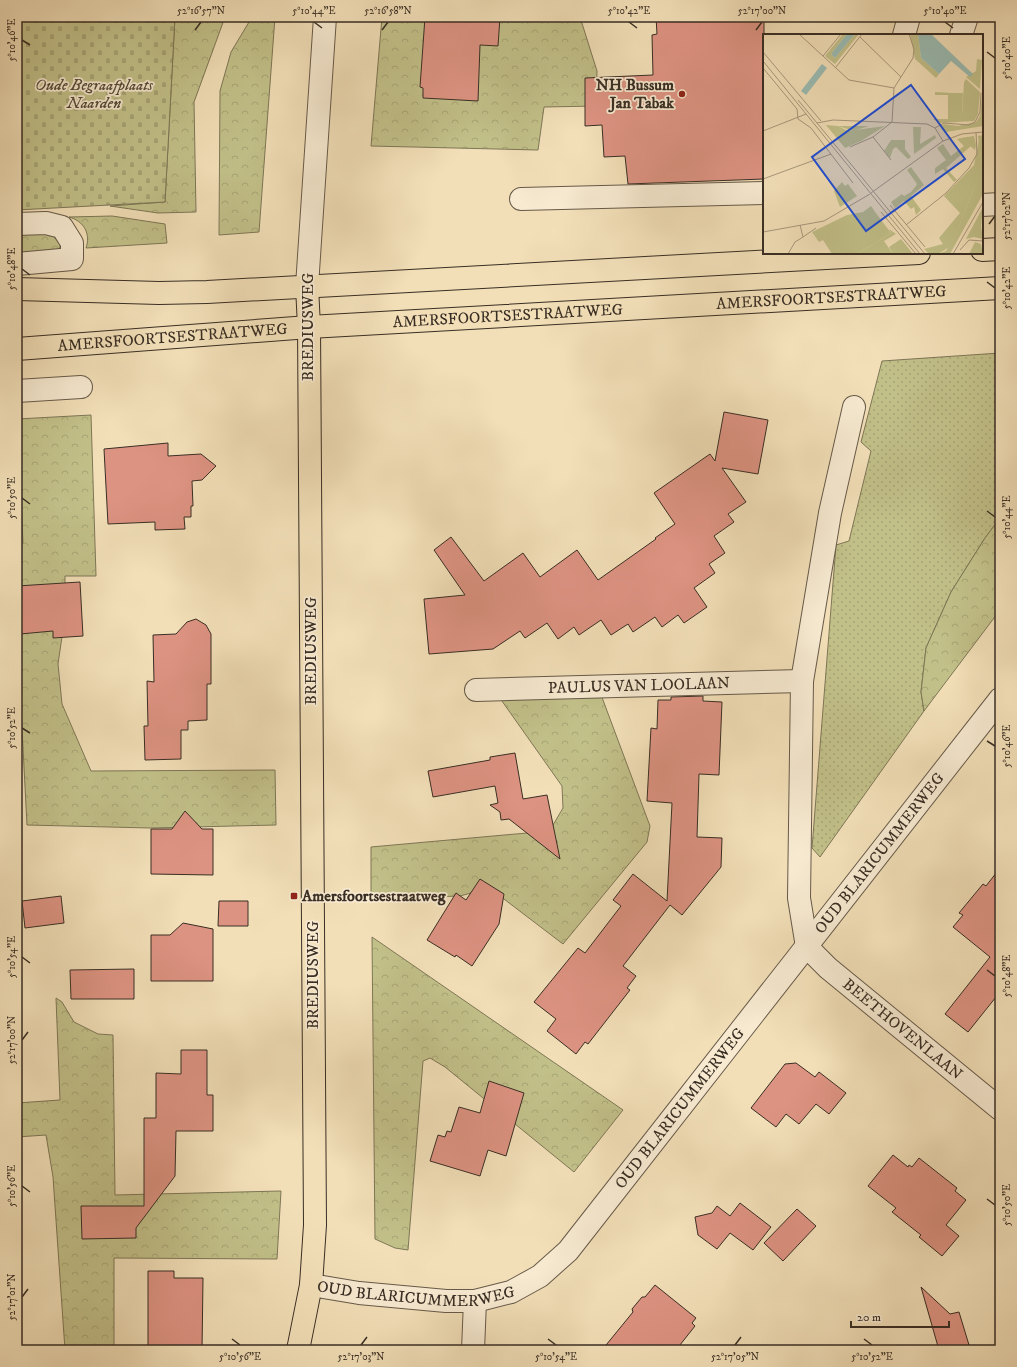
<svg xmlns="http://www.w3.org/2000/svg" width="1017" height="1367" font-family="'IM FELL DW Pica',serif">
<defs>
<pattern id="grass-dots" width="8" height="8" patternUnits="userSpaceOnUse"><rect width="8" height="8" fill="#c2c089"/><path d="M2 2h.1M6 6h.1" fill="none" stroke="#a7a576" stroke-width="1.8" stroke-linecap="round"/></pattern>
<pattern id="forest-crowns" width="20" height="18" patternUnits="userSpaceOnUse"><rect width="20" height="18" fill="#c2c089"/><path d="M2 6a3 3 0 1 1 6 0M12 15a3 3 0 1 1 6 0" fill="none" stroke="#a7a576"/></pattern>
<pattern id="cemetery-stones" width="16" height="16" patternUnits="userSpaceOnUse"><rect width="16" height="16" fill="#c2c089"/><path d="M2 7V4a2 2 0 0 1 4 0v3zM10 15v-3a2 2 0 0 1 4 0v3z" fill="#a7a576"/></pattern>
</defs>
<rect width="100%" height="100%" fill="#f2dfb8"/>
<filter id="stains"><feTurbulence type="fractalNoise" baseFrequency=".005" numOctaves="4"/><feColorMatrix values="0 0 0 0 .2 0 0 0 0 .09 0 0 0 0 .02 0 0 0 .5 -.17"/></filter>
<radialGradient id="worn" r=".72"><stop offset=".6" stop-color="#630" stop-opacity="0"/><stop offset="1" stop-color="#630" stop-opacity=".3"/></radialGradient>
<path fill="url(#grass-dots)" stroke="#7e7756" d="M1000,353v165l-15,20 -34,54 -25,56 -5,44 3,19 -104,146 -8,-9 24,-303 13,-4 22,-90 -10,-9 21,-81z"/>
<g fill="url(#forest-crowns)" stroke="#7e7756">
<path d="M175,17h50l-31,85 2,110 -38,1 -48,-7 55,-4z"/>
<path d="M252,17h23l-16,215 -40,3 1,-144 11,-39z"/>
<path d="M382,17h198l17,54 -1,35 -52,1 -6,43 -167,-4z"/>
<path d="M112,216l53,8 2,19 -81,5c5,-14 -2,-27 -17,-31z"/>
<path d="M17,229h30l13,15v3l-2,3 -41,3z"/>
<path d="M91,415l5,161h-31v40l-7,48 4,40 29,67 184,-1 1,55 -126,3 -123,-3 -10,-193v-88l6,-1 -6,-124z"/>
<path d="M1000,518v92l-76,101 -3,-19 5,-44 25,-56 34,-54z"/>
<path d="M597,684l53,142 -3,16 -84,102 -63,-48 -18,-6 -22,6 -89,3v-52l156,-14 26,-8 10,-17 -1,-22 -65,-92z"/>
<path d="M372,937l251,173 -49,62 -129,-105 -15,-9 -7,3 -15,189 -13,-2 -20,-9z"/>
<path d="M56,998l6,4 12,20 24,12 15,1 2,160 166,-4 -4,68 -163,-1v92h-49l-12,-173 -7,-42 -29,2v-34l43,-3z"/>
</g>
<path fill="url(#cemetery-stones)" stroke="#7e7756" d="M17,17h158l-10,185 -148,8z"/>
<g fill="#dd9382" stroke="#392e24">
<path d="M425,17h75l-2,29 -18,-1 -2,56 -55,-3v-10l-3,-1z"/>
<path d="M656,17h108v162l-136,5 -3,-28 -21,1 -2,-32 -17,1v-48l68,-3 -1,-40 5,-1z"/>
<path d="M724,412l44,8 -10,54 -36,-6 24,34 -18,12 6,8 -20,14 11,17 -16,11 6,9 -21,15 13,19 -23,16 -6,-8 -16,12 -7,-10 -22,15 -5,-8 -17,11 -10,-15 -22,15 -5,-8 -16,12 -11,-16 -22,15 -5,-7 -27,18 -64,5 -5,-55 41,-4 -31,-45 17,-13 33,44 39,-28 17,24 37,-27 21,30 58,-41 -1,-1 20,-14 -21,-31 56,-39 5,7z"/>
<path d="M168,443v13l33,-2 15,12 -14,14 -10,1 1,25h-2v11h-7l1,12 -30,1v-8l-47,2 -4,-75z"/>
<path d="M80,582l3,54 -30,2v-7l-33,3 -3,-48z"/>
<path d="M196,619l10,6 5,9v50h-4v36l-19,1v9h-7v29l-36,1 -1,-34h4l-1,-45 7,1 -1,-47 23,-1 11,-12z"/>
<path d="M703,696v5l19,1 -3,73 -20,-1 -2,63 25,1 -1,29 -39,48 -12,-10 -47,61 13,10 -9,12 3,2 -42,54 -3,-2 -9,12 -29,-23 9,-12 -22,-17 44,-54 7,5 36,-47 -8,-6 20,-26 34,27 5,-98 -25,-2 4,-73 6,1 1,-29h13v-3z"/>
<path d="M515,753l8,46 24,-4 13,64 -51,-40 -8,1 -1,-8 -10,-7 8,-2 -3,-17 -62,11 -5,-26 62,-11v-3z"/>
<path d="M185,811l17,18h11v46l-62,-1v-45h21z"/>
<path d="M1000,868v124l-32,40 -23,-18 45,-57 -37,-30 10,-12 -4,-2 24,-29 3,2z"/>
<path d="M480,879l24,15 -5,30 -27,42 -16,-11 -1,2 -28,-17 29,-47 10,7z"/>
<path d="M61,896l3,27 -39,5 -3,-27z"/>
<path d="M219,901h29v25h-30z"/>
<path d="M183,923l30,6v52h-62v-46h19z"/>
<path d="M134,969v30h-63l-1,-29z"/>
<path d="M181,1050h26v45h6v36h-37l-1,45 -39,52v10l-54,1 -1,-33h63v-88h12v-45l25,1z"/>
<path d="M796,1063l19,14 4,-5 27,21 -17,21 -13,-10 -17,20 -13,-10 -10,13 -25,-19 34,-44z"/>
<path d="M489,1081l35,12 -18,63 -18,-6 -8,26 -50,-15 8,-26 7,2 2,-6 4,1 8,-25 21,6z"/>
<path d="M893,1155l15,12 1,-2 3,2 7,-9 38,30 -2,3 11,9 -20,25 13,11 -17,20 -23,-19 2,-2 -29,-23 4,-4 -28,-22z"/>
<path d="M740,1203l31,24 -18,23 -23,-17 -13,16 -19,-14 -3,-18 17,-4 5,-7 13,10z"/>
<path d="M797,1209l19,17 -33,35 -19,-18z"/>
<path d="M148,1271h26v7h29l-1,72h-54z"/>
<path d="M655,1285l41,33 -4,5 3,3 -19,24h-74l31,-38 -1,-3 10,-12h3z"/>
<path d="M921,1287l29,27 9,-2 10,33 -17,5h-13z"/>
</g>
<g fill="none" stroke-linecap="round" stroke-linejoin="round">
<g stroke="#675a49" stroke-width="24">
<g id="minor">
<path d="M904,35l5,-18"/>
<path d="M961,35l6,-18"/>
<path d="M521,199l243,-6"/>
<path d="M982,205l18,-1"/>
<path d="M17,224l29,-1 16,4 10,16v16l-55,5"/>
<path d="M307,286l18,-269"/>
<path d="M17,391l64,-4"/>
<path id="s1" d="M854,407l-24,106 -28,168 -3,217 8,49 21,21 172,141"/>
<path id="s2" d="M476,690l326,-9"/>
<path id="s3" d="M311,1285l48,8 87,8h29l36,-9 29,-16 28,-25 432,-552"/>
<path d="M473,1350l2,-49"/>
</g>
</g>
<g stroke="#392e24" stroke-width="24">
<g id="major">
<path d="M982,250l18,-1"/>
<path d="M17,289l142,4 48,-1 712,-39"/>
<path id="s4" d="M17,349l292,-22 691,-39"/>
<path d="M298,1350l13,-65 4,-60 -6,-898 -2,-41"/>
</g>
</g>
<use href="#minor" stroke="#f7ead1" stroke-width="22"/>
<use href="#major" stroke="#f2dfb8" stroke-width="22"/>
</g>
<path fill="none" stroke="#392e24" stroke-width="1.5" d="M314,22l8,6M629,22l8,6M945,22l8,6M195,30l6,-8M382,30l6,-8M756,30l6,-8M22,40l8,5M987,52l8,6M989,224l6,-8M22,269l8,6M987,282l8,6M22,498l8,6M987,511l8,6M22,728l8,5M987,741l8,5M22,957l8,6M987,970l8,6M22,1040l6,-8M22,1186l8,6M987,1199l8,6M22,1297l6,-8M232,1339l8,6M548,1339l8,6M864,1339l8,6M361,1345l6,-8M735,1345l6,-8"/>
<g fill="#8f2418" stroke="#f7ead1" stroke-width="1.5">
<circle cx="682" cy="94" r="4"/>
<rect x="290" y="892" width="8" height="8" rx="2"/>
</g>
<g text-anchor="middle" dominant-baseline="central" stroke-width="3.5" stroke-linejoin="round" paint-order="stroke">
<g font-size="16" font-style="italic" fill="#544b38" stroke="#f7ead1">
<text x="94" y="85">Oude Begraafplaats<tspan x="94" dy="18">Naarden</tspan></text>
</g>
<g font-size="16" font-weight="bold" fill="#392e24" stroke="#f7ead1" text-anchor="end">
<text x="674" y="85">NH Bussum<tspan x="674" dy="18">Jan Tabak</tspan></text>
<text x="302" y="896" text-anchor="start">Amersfoortsestraatweg</text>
</g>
<g font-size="16" fill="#392e24" stroke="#f7ead1">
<text stroke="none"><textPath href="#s4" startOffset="816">AMERSFOORTSESTRAATWEG</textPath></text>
<text stroke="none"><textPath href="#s4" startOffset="492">AMERSFOORTSESTRAATWEG</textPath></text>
<text transform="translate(308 327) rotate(-90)">BREDIUSWEG</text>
<text stroke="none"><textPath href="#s4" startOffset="156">AMERSFOORTSESTRAATWEG</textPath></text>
<text transform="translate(311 651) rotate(-90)">BREDIUSWEG</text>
<text stroke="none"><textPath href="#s2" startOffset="163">PAULUS VAN LOOLAAN</textPath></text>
<text stroke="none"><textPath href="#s3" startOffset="778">OUD BLARICUMMERWEG</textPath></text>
<text transform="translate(313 975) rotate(-90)">BREDIUSWEG</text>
<text stroke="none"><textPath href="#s1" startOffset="672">BEETHOVENLAAN</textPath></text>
<text stroke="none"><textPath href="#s3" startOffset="454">OUD BLARICUMMERWEG</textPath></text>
<text stroke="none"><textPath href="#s3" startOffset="106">OUD BLARICUMMERWEG</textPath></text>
</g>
</g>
<g transform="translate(763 34)">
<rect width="220" height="220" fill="#f2dfb8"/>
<path d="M80,0h4l-16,20 4,4 20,-24h4l-24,30 -10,-8zM147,0h8l3,24 18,16 -3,4 -21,-19zM189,59h11l-1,23 -7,3h-3zM63,91l12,1 10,5 37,-5 -24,15 -16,7zM220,101v59l-33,60h-12l8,-3 10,-18 18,-45 7,-30 -3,-22zM211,102l2,9 -1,5 -14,-12zM220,173l-2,19 2,13 -9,-2 -8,2z" fill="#c2c089"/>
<path d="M214,25l5,1 -2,29 -14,-12 10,-6zM203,45l14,13 -2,22 -4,7 -34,2 -7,-4h15v-24h-13v-3l17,1v26h3l2,-3h5l2,-34zM220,51v41l-37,6 -5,-6 3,-2 14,2 18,-4 4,-6zM75,92h31l-16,5zM150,93h8l-1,17 15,-9 1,3 -22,16zM198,104l10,8 -25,22 11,12 -3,2 -11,-13 -8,5v-6l11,-8 -9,-12 6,-4 8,12 13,-10 -7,-7zM128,106h14v9l6,8 -3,2 -12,-12 -3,2 -3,9 -6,-7zM216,106l2,18 -3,20 -27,68 -13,8h-9l-5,-5 19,-5 -4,-6 21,-25 -16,-17 30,-31zM148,133l13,18 -13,11 10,14 -5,5 -2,-8 -3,2 -7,-8 -9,7 -4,-6 11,-8 2,2 7,-4 5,-6 1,-2 -10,-14zM79,148l3,4 3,-2 9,12 -17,11 -6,-16zM108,172l4,6 -3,-3 -35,39 4,6h-9l-9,-14 -4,2 -7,-10 35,-17 16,-3zM126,195l7,5 -12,7 9,13h-36l34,-21zM212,208l6,2 2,10h-14z" fill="#c2c089"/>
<path d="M109,174l19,25 -34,21h-16l-13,-18zM138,205l12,15h-20l-4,-7z" fill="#c2c089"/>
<path d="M84,0h8l-20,24 -4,-4zM155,0h13l42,40 -3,3 -19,-16 -12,13 -18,-16zM59,30l5,4 -21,27 -5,-4z" fill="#9bbcb3"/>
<path fill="none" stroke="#a8987d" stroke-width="1" d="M36,0l50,46 45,8M97,3l41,40M0,18l58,69M60,22l18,-22M0,27l157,193M73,33l26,-33M0,34l34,41 1,10 13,9 42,55M35,66l127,154M54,89l16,-3 94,4 8,4 8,13M172,94l9,-5 25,2 6,-3 5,-10 1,-19M0,97l43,-17M110,103l18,23M87,113l23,-10 19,-15 2,-34 19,-30 1,-9 -5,-15M0,145l68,-25M108,159l72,-52 19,-7 21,-2M127,171l35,42M118,178l35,42M143,191l40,-32 23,-25 8,-14 -1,-22M0,198l61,-11 46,-27M40,203l13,-9M197,216l9,-10 14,1M25,220l7,-12 8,-5 -3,-12M190,220l30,-52"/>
<path fill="#1d4ed8" fill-opacity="0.15" stroke="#1d4ed8" stroke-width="2" d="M148,51l54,74 -99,72 -54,-74z"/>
<rect width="220" height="220" fill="none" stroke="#392e24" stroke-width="2"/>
</g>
<rect width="1017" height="1367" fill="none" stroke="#f2dfb8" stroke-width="44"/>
<path d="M851 1321v6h98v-6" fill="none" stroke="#392e24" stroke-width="2"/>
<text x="857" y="1321" font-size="12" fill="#392e24" stroke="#f7ead1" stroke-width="3" paint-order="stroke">20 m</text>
<rect x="22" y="22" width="973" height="1323" fill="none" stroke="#392e24" stroke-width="1.5"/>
<g font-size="10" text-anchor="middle" fill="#392e24">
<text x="201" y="14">52°16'57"N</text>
<text x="314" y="14">5°10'44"E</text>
<text x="388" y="14">52°16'58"N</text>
<text x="629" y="14">5°10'42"E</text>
<text x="762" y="14">52°17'00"N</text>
<text x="945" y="14">5°10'40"E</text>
<text transform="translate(11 40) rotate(-90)" y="4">5°10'46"E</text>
<text transform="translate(1006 58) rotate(-90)" y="4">5°10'40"E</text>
<text transform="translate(1006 216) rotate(-90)" y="4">52°17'02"N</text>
<text transform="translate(11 269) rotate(-90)" y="4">5°10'48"E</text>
<text transform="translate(1006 288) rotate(-90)" y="4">5°10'42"E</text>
<text transform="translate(11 498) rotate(-90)" y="4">5°10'50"E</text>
<text transform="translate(1006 517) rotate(-90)" y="4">5°10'44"E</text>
<text transform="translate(11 728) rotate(-90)" y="4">5°10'52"E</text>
<text transform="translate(1006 746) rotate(-90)" y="4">5°10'46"E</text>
<text transform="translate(11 957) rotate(-90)" y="4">5°10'54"E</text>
<text transform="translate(1006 976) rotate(-90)" y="4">5°10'48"E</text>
<text transform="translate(11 1040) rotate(-90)" y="4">52°17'00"N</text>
<text transform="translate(11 1186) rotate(-90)" y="4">5°10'56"E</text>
<text transform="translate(1006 1205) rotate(-90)" y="4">5°10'50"E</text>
<text transform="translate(11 1297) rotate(-90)" y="4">52°17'01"N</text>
<text x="240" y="1360">5°10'56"E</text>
<text x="361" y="1360">52°17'03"N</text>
<text x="556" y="1360">5°10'54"E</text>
<text x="735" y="1360">52°17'05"N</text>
<text x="872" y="1360">5°10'52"E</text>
</g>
<rect width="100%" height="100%" filter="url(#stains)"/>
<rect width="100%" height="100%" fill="url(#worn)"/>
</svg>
